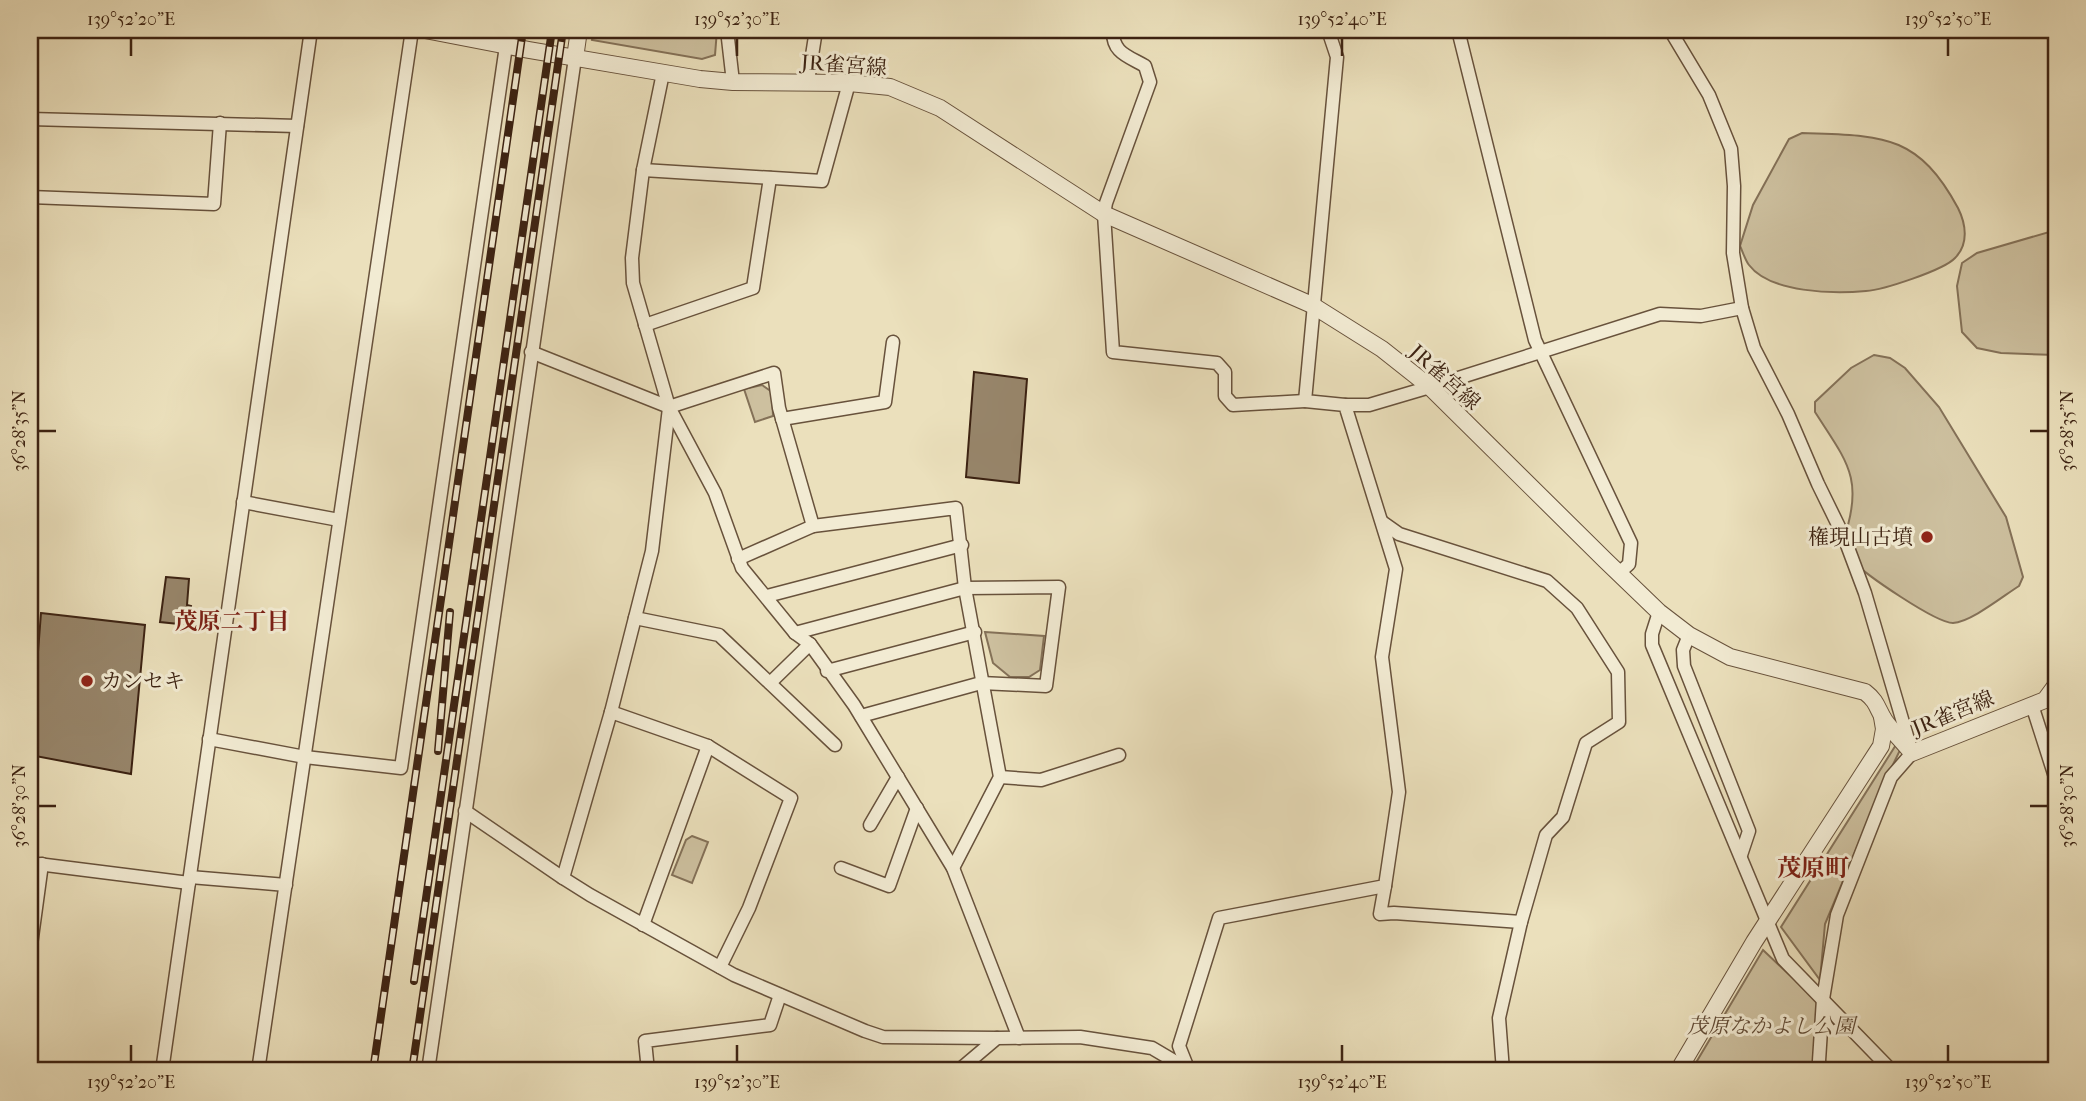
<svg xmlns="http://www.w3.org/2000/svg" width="2086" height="1101" font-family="'IM FELL French Canon','Noto Serif JP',serif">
<rect width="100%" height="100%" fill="#ebe0bc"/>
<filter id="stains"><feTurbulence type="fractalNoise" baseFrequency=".00286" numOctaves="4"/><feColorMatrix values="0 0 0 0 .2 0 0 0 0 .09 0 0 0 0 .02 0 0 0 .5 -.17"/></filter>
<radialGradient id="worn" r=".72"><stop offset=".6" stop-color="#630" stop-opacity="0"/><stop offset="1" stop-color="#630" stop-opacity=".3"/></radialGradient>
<g fill="#cdc09f" stroke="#847158" stroke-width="2">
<path d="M594,30h123l-2,25 -13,4 -110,-19z"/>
<path d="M1802,133c78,3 115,-1 156,75 8,16 11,36 -3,50 -11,12 -72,32 -89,33 -32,3 -96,2 -117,-26 -4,-5 -6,-13 -9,-19l13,-41 36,-66z"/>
<path d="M2056,230v125l-55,-2 -24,-5 -15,-16 -5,-46 5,-23 15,-10z"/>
<path d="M1874,355l16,3 15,10 34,39 67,110 17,60 -4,9c-16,10 -48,36 -66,37 -17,0 -89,-49 -101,-63 -4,-5 -6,-13 -9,-19 22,-62 4,-79 -28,-129v-10l36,-34z"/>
<path d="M762,385l10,7 1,24 -18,6 -11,-33z"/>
<path d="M985,632l59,4 -4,34 -11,7h-19l-17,-14z"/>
<path d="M1899,740l4,4 -19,39 -59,141 -5,56 -39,-53z"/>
<path d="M692,836l16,6 -16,41 -20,-8 14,-35z"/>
<path d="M1763,950l54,51 4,70h-130z"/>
</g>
<g fill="#97856a" stroke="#3c2212" stroke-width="2">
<path d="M974,372l53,7 -8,104 -53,-6z"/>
<path d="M166,577l23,2 -2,26 4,1 -3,19 -28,-3z"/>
<path d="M41,613l104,12 -14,149 -101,-19z"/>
</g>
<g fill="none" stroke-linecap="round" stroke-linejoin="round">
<g stroke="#68523c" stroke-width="15">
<g id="minor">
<path d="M727,30l6,52"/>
<path d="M1113,30c-1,23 15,26 32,36l5,16 -44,121 -2,11 9,138 104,11 8,9v24l8,9 72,-4"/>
<path d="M1458,30l77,310 96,203 -2,21 -10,9"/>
<path d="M1670,30l39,65 22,54 3,37 -1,67 9,55 12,40 34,66 30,70 26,53 21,56 47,160 -21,24 -54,138 -14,84 -4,62 2,10"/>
<path d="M663,73l-20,97 -11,88 1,25 36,124 46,86 27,75 53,65 15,11 44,61 99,163 66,170"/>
<path d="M808,81l8,-51"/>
<path d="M30,119l267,7"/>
<path d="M643,170l179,11 27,-98"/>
<path d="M30,197l184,7 6,-81"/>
<path d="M645,325l108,-37 17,-110"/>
<path d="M531,352l138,55 105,-34 5,35 34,118 -75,33"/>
<path d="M1345,405h24l61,-18 230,-73 41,2 41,-8"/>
<path d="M669,408l-17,143 -41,161 -48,166 27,17 144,80 131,56 18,6 114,1"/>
<path d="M782,419l103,-17 8,-60"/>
<path d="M243,502l96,18"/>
<path d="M1382,522l17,12 148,47 30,27 41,64 1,50 -33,21 -23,74 -17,18 -25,87 -22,96 4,53"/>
<path d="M813,526l143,-18 9,80 35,189 -47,91"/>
<path d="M767,596l195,-51"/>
<path d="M1659,612l-7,22v11l131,314 109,112"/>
<path d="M635,618l84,17 116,110"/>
<path d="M795,633l170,-45 94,-1 -13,99 -65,-3 -120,33"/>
<path d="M1689,635l-6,15 1,16 65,165 -8,24"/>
<path d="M827,671l148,-39"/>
<path d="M770,683l40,-39"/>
<path d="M2032,705l24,75"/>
<path d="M611,712l97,34 83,52 -42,110 -29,59"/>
<path d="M209,739l96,18 96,11 105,-722"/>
<path d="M1000,777l41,3 78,-25"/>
<path d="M465,811l98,67"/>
<path d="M870,825l28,-48"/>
<path d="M30,863l159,20"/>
<path d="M841,868l48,18 28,-78"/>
<path d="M190,877l96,8"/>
<path d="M1385,886l-5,28 14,-1 127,9"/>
<path d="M643,925l65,-179"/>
<path d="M30,952l12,-88"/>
<path d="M162,1071l149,-1041"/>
<path d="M258,1071l154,-1041"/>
<path d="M428,1071l147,-1013"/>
<path d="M648,1071l-3,-30 125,-16 10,-30"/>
<path d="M958,1071l39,-33 83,-1 72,11 39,23"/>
<path d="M1189,1071l-10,-25 40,-128 166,-32 14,-94 -17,-135 14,-88 -51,-164 -40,-4 32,-344 -9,-27"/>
</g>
</g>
<g stroke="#68523c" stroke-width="18">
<g id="tertiary">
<path d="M425,30l104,20 171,29 33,3 116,1 41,4 50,21 164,106 208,91 70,44 48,38 175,173 54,52 30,23 41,22 135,35c13,10 12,17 20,29 8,11 18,21 27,32l133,-53 11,-15"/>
<path d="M575,58l4,-28"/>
<path d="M1678,1071l76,-129 127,-196 3,-17 -2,-12"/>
</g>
</g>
<use href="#minor" stroke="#f2ebd3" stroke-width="12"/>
<use href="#tertiary" stroke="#f2ebd3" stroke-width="16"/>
<g stroke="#3c2212" stroke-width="8">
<g id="rail">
<path d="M438,751l12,-139"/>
<path d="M414,981l138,-951"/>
<path d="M373,1071l150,-1041"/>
<path d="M412,1071l151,-1041"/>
</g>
</g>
<use href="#rail" stroke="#f2ebd3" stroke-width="5" stroke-dasharray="16" stroke-linecap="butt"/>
</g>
<path fill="none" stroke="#3c2212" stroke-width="2.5" d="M131,38v18M737,38v18M1342,38v18M1948,38v18M38,431h18M2030,431h18M38,806h18M2030,806h18M131,1045v17M737,1045v17M1342,1045v17M1948,1045v17"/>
<g fill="#8f2418" stroke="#f2ebd3" stroke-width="2.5">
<circle cx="1927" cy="537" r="7"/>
<circle cx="87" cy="681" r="7"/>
</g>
<g text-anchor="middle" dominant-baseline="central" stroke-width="6" stroke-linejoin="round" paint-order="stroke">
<g font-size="21" fill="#3c2212" stroke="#f2ebd3">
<text transform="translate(844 65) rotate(4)">JR雀宮線</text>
<text transform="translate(1445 377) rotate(42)">JR雀宮線</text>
<text transform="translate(1953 713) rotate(-22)">JR雀宮線</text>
</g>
<g font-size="21" fill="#3c2212" stroke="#f2ebd3" text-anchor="end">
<text x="1913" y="537">権現山古墳</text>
<text x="101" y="681" text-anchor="start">カンセキ</text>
</g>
<g font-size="21" font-style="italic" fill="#604a35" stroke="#f2ebd3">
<text x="1771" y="1026">茂原なかよし公園</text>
</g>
<g font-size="23" font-weight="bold" fill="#7a1f14" stroke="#f2ebd3">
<text x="232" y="621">茂原二丁目</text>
</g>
<g font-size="24" font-weight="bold" fill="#7a1f14" stroke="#f2ebd3">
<text x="1813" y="868">茂原町</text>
</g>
</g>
<rect width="2086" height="1101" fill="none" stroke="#ebe0bc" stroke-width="77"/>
<rect x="38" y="38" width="2010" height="1024" fill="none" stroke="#3c2212" stroke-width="2.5"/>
<g font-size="18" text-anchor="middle" fill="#3c2212">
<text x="131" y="25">139°52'20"E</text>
<text x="737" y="25">139°52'30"E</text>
<text x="1342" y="25">139°52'40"E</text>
<text x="1948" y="25">139°52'50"E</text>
<text transform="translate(19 431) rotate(-90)" y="6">36°28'35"N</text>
<text transform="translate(2067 431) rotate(-90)" y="6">36°28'35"N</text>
<text transform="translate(19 806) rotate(-90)" y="6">36°28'30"N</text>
<text transform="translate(2067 806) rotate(-90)" y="6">36°28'30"N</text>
<text x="131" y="1088">139°52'20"E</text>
<text x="737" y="1088">139°52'30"E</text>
<text x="1342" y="1088">139°52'40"E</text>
<text x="1948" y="1088">139°52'50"E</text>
</g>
<rect width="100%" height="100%" filter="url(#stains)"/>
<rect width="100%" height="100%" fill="url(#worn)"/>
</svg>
